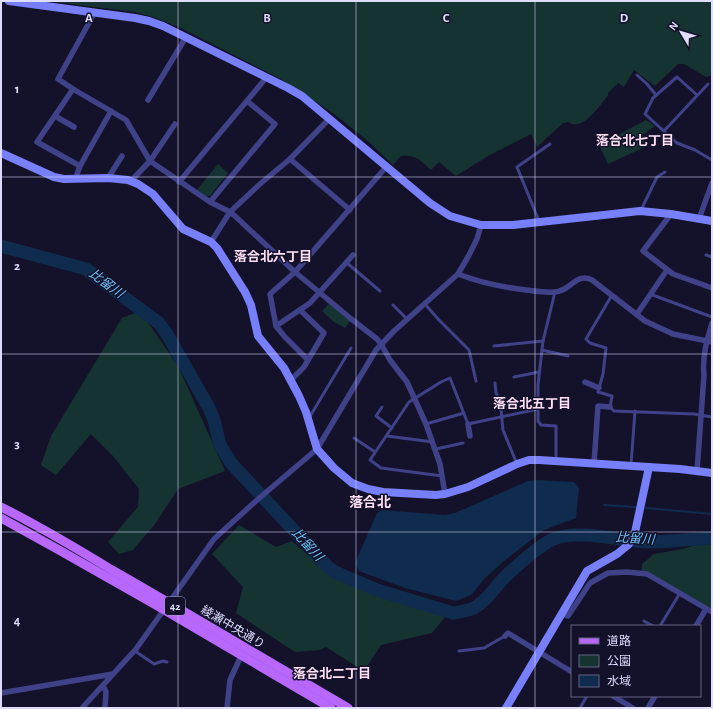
<svg xmlns="http://www.w3.org/2000/svg" width="713" height="709" font-family="'Alegreya Sans','Noto Sans JP',sans-serif">
<rect width="100%" height="100%" fill="#14122b"/>
<g fill="#153431">
<path d="M47,1h665v74l-6,2 -22,-13h-6l-23,22 -21,-16 -10,17 -6,-4 -10,10v2c-7,9 -26,38 -40,27l-5,1 -26,24 -6,-13 -43,22 -32,20 -17,-14 -8,8c-11,-10 -14,-15 -30,-14l-8,9 -25,-24 -35,-28 -54,-35 -98,-50 -25,-10 -21,-6z"/>
<path d="M646,120l9,6 -15,11 7,9 -39,18 -9,-19z"/>
<path d="M218,164l10,9 -18,23h-3l-10,-6z"/>
<path d="M329,304l21,17 -5,7 -11,-6 -12,-11z"/>
<path d="M140,311l38,55 47,105 -47,18 -23,35 -22,26 -14,4 -11,-12 30,-35 1,-18 -26,-33 -22,-22 -35,41 -15,-10 10,-29 71,-118z"/>
<path d="M239,525l37,22 16,-6 41,36 112,40 -13,16 -51,12 -17,26 -38,-24 -6,3 -25,2 -59,-39 7,-26 -31,-33z"/>
<path d="M706,542h6v69l-70,-39v-8l12,-10 29,-5z"/>
</g>
<path fill="#0f2b4d" d="M538,480l36,2 5,6 -3,30 -32,12 -41,32 -18,16 -14,17 -15,6 -51,-13 -46,-17 -4,-8 22,-50 5,-3 64,5 9,-2 73,-32z"/>
<g fill="none" stroke-linecap="round" stroke-linejoin="round">
<g stroke="#0f2b4d" stroke-width="2">
<path d="M604,505l32,2"/>
<path d="M646,508l66,6"/>
</g>
<path stroke="#0f2b4d" stroke-width="13" d="M1,246l85,23 73,54 8,11 42,74 5,12 6,25 11,18 97,104 7,5 42,18 76,23c7,-1 14,-2 21,-5 12,-6 20,-20 30,-30 11,-11 34,-31 47,-38 26,-12 69,1 97,2 21,0 43,-3 64,-4"/>
<g stroke="#3f4288" stroke-width="3">
<path d="M1,2v-1"/>
<path d="M637,75l10,9 9,11"/>
<path d="M697,95l-20,-18 -24,21 -8,16 32,29 18,7 17,10"/>
<path d="M664,131l44,-47"/>
<path d="M641,210l16,-33 8,-5"/>
<path d="M539,221l-22,-54 33,-23"/>
<path d="M706,255l6,2"/>
<path d="M347,263l33,28"/>
<path d="M555,292l-12,49 -5,44v36l3,4 15,1v34"/>
<path d="M650,294l62,23"/>
<path d="M612,295l-26,44 4,4 16,5 -3,26 -5,18 14,4 -2,11 4,4 80,3 18,3"/>
<path d="M424,303l15,17 30,30 7,31"/>
<path d="M393,305l14,14"/>
<path d="M494,346l49,-5"/>
<path d="M542,350l26,6"/>
<path d="M514,377l25,-5"/>
<path d="M495,383l1,10 4,6 3,31 14,34"/>
<path d="M382,407l-6,9 16,12"/>
<path d="M309,418l42,-70"/>
<path d="M426,424l38,-11"/>
<path d="M387,436l46,6"/>
<path d="M354,438l21,14"/>
<path d="M436,449l27,-6"/>
<path d="M631,465l4,-54"/>
<path d="M442,476l-61,-8 -11,-8 39,-58 32,-20 9,-4 18,46 70,-15"/>
<path d="M644,621l9,5"/>
<path d="M660,626l20,-33"/>
<path d="M135,651l19,13 9,-3 4,1"/>
<path d="M459,651l25,-3 21,-12"/>
<path d="M580,708l7,-12"/>
</g>
<g stroke="#3f4288" stroke-width="5.5">
<path d="M95,12l-37,67 15,10 53,31 24,41 60,41 20,10 6,5 59,55 55,46 27,21 4,5 9,16 17,22 19,42 14,40 5,30"/>
<path d="M73,89l-36,53 43,24"/>
<path d="M148,100l38,-63"/>
<path d="M55,116l19,11"/>
<path d="M290,159l60,51"/>
<path d="M108,178l14,-22"/>
<path d="M77,179v-5l3,-8 31,-55"/>
<path d="M131,181l19,-20 25,-37"/>
<path d="M179,182l87,-104"/>
<path d="M210,202l65,-78 -28,-23"/>
<path d="M671,214l-28,37 30,23 39,14"/>
<path d="M699,219l13,-36"/>
<path d="M211,242l19,-30 30,-28 30,-25 40,-41"/>
<path d="M458,274c23,9 43,13 68,16 9,1 19,3 28,2 18,-1 21,-20 38,-12l53,41 28,13 39,8"/>
<path d="M637,314l30,-44"/>
<path d="M276,326l34,-23 43,-48"/>
<path d="M308,360l-24,-24 -8,-10 -6,-32 25,-22 92,-106"/>
<path d="M291,380l13,-13 20,-34 -24,-23"/>
<path d="M585,382l14,6"/>
<path d="M468,424l2,12"/>
<path d="M594,464l4,-58 12,1"/>
<path d="M697,471l7,-96c-2,-18 3,-35 8,-52"/>
<path d="M562,613l6,3 22,-33 18,-10 19,-1 20,2 65,38"/>
<path d="M696,626l10,-17"/>
<path d="M505,636l3,-3 64,39"/>
<path d="M103,685l3,7 -1,16"/>
<path d="M1,693l112,-19"/>
<path d="M613,696l20,12"/>
<path d="M82,708l54,-59 78,-110 43,-39 60,-51 59,-99 18,-19 64,-57 11,-19 8,-16 4,-14"/>
<path d="M227,708l3,-28 11,-24"/>
<path d="M648,708l7,-12"/>
</g>
<g stroke="#777ffb" stroke-width="8">
<path d="M9,1l126,17 14,3 14,5 125,62 14,8 128,107 20,13 31,9h32l127,-14 31,3 41,7"/>
<path d="M1,153l53,24 10,2 44,-1 20,2 10,4 15,10 30,35 28,13 6,6 28,44 6,13 7,31 26,32 15,28 7,16 11,37 17,19 18,15 16,6 15,3 53,3 9,-1 23,-7 49,-23 12,-4h10l141,9 32,4"/>
<path d="M506,708l81,-137 30,-17 11,-9 6,-8 15,-70"/>
</g>
<g stroke="#b767fa" stroke-width="9">
<path d="M1,507c38,19 75,41 111,63 79,45 157,92 236,138"/>
<path d="M1,518l58,32 97,55 175,103"/>
</g>
</g>
<path fill="none" stroke="#deddfe" stroke-width="1" stroke-opacity="0.55" d="M178,1v707M356,1v707M535,1v707M1,177h711M1,354h711M1,532h711"/>
<g text-anchor="middle" dominant-baseline="central" stroke-width="3" stroke-linejoin="round" paint-order="stroke">
<rect fill="#14122b" stroke="#a1a0bf" stroke-width="1" x="165" y="597" width="20" height="18" rx="3"/>
<g font-size="11" font-weight="bold" fill="#deddfe">
<text x="175" y="606">42</text>
</g>
<g font-size="12" fill="#deddfe" stroke="#14122b">
<text transform="translate(233 627) rotate(31)">綾瀬中央通り</text>
</g>
<g font-size="13" font-weight="bold" fill="#fedff5" stroke="#14122b">
<text x="635" y="141">落合北七丁目</text>
<text x="273" y="257">落合北六丁目</text>
<text x="532" y="404">落合北五丁目</text>
<text x="332" y="674">落合北二丁目</text>
</g>
<g font-size="13" font-style="italic" fill="#6ec5fa" stroke="#14122b">
<text transform="translate(106 284) rotate(36)">比留川</text>
<text transform="translate(635 539) rotate(4)">比留川</text>
<text transform="translate(307 545) rotate(47)">比留川</text>
</g>
<g font-size="14" font-weight="bold" fill="#fedff5" stroke="#14122b">
<text x="370" y="503">落合北</text>
</g>
</g>
<g font-size="13" text-anchor="middle" font-weight="bold" fill="#deddfe" stroke="#14122b" stroke-width="3" stroke-linejoin="round" paint-order="stroke">
<text x="89" y="22">A</text>
<text x="267" y="22">B</text>
<text x="446" y="22">C</text>
<text x="624" y="22">D</text>
<text x="17" y="93">1</text>
<text x="17" y="270">2</text>
<text x="17" y="448">3</text>
<text x="17" y="625">4</text>
</g>
<rect width="713" height="709" fill="none" stroke="#deddfe" stroke-width="4"/>
<rect x="571" y="625" width="130" height="72" fill="#14122b" stroke="#65637f"/>
<rect x="579" y="638" width="20" height="6" fill="#b767fa" stroke="#65637f"/>
<text x="607" y="645" font-size="12" fill="#deddfe">道路</text>
<rect x="579" y="655" width="20" height="12" fill="#153431" stroke="#65637f"/>
<text x="607" y="665" font-size="12" fill="#deddfe">公園</text>
<rect x="579" y="675" width="20" height="12" fill="#0f2b4d" stroke="#65637f"/>
<text x="607" y="685" font-size="12" fill="#deddfe">水域</text>
<g transform="translate(681 32) rotate(308)" stroke="#14122b" stroke-width="3" paint-order="stroke">
<path d="M0-3L7 15L0 10L-7 15Z" fill="#deddfe"/>
<text y="-6" font-size="11" font-weight="bold" text-anchor="middle" fill="#deddfe">N</text>
</g>
</svg>
